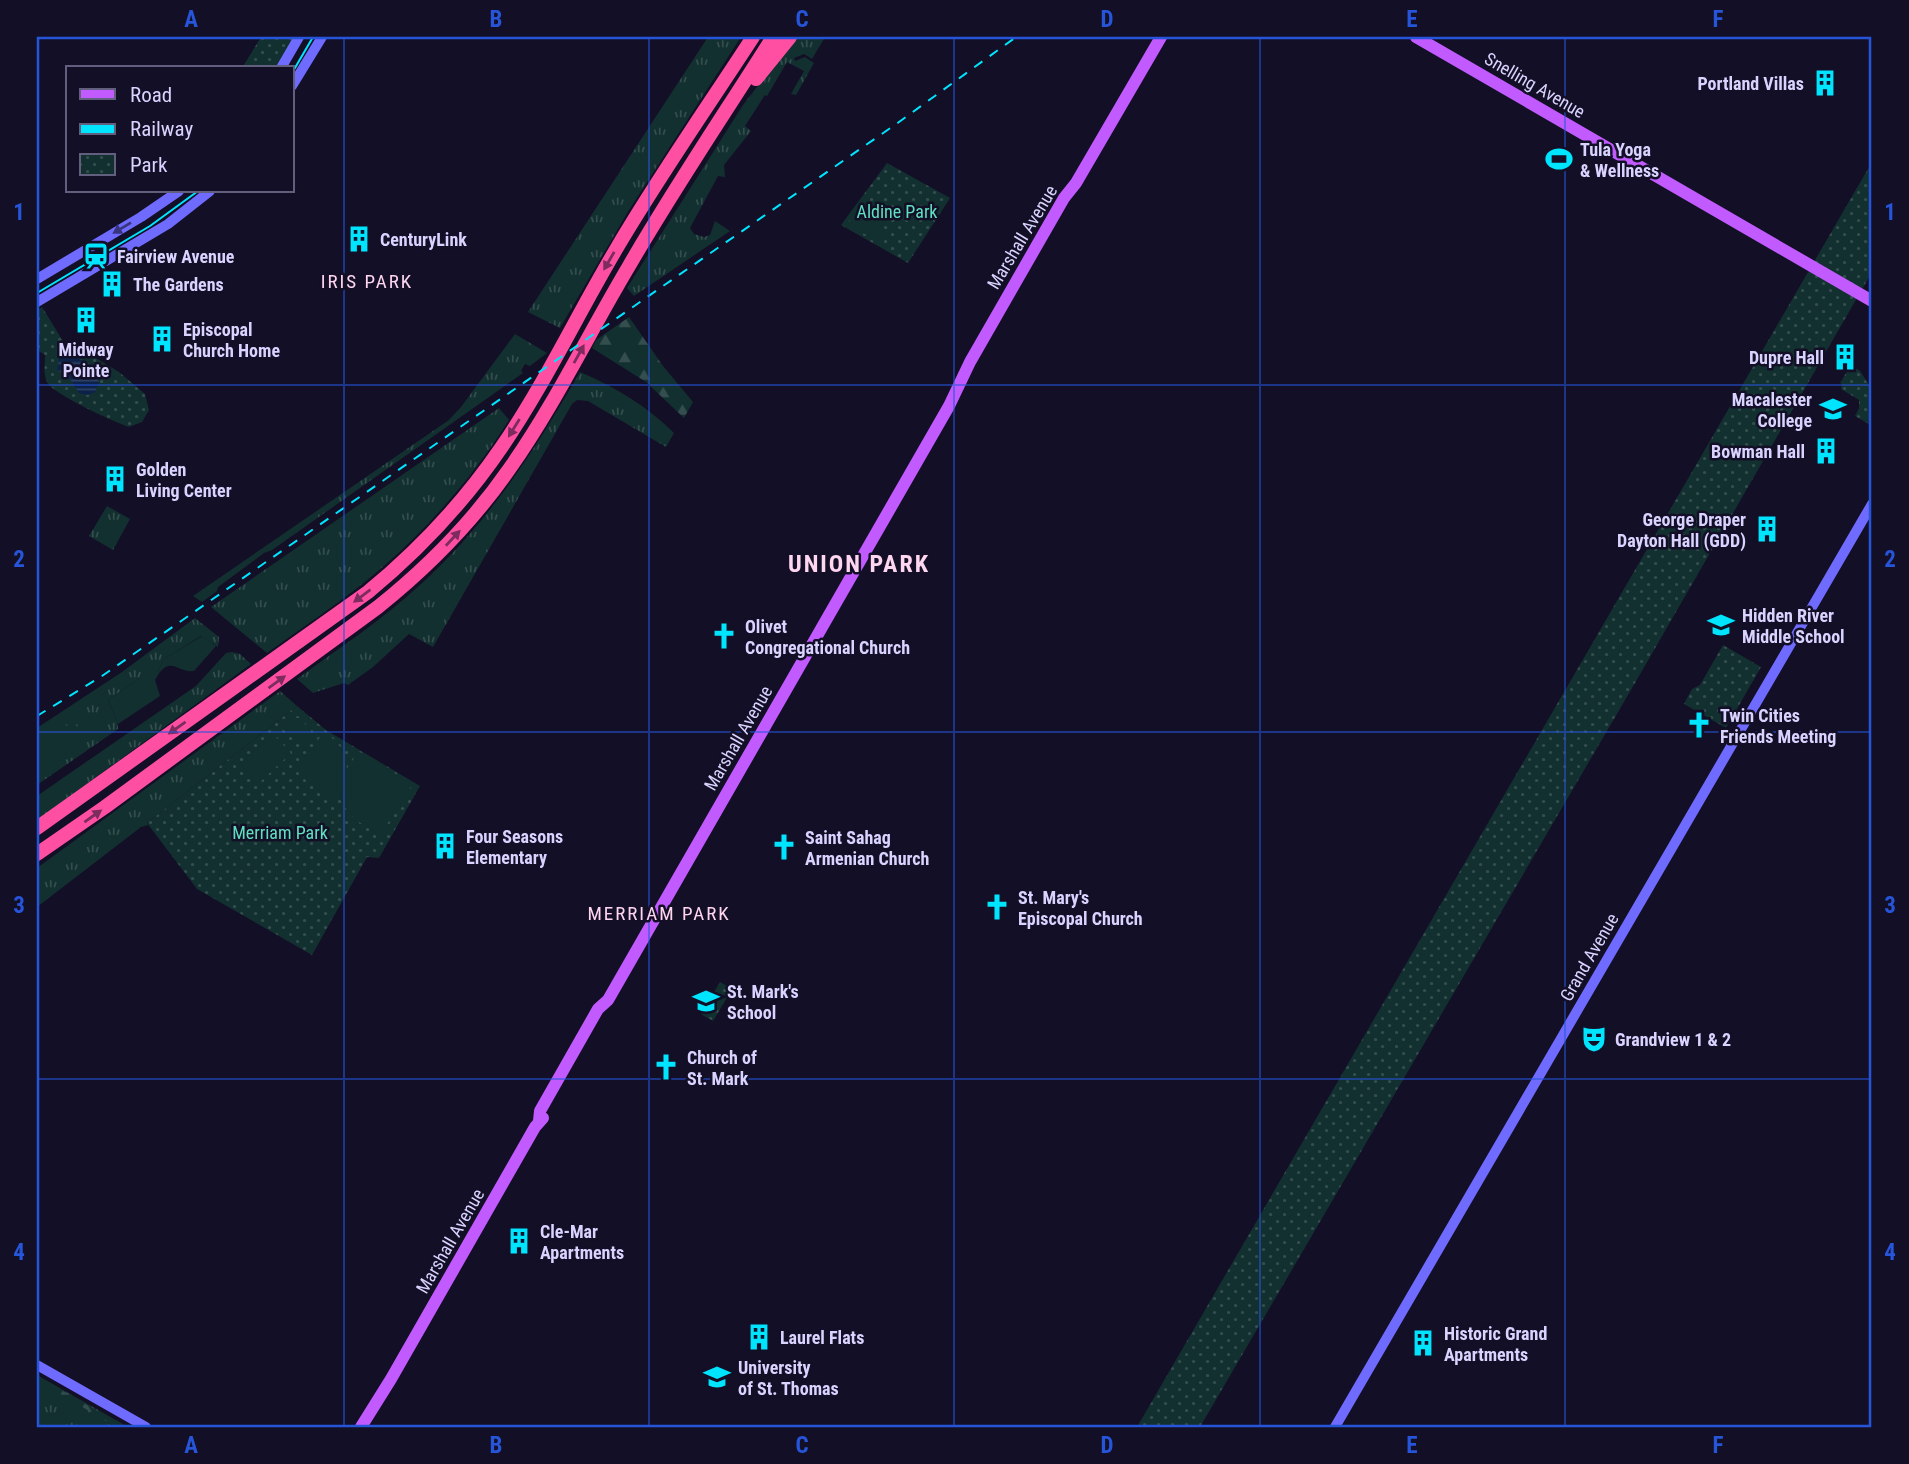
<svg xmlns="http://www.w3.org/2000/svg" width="1909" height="1464" font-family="'Roboto Condensed',sans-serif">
<defs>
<pattern id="grass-tufts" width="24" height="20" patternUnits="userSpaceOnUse" patternTransform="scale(1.75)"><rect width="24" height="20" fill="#12302f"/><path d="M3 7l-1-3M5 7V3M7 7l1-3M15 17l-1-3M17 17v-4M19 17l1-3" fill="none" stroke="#344d4e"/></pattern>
<pattern id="forest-firs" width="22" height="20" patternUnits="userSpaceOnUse" patternTransform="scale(1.75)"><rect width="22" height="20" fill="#12302f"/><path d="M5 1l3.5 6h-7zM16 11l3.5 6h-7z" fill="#344d4e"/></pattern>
<pattern id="park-dots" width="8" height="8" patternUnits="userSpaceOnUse" patternTransform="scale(1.75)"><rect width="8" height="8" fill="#12302f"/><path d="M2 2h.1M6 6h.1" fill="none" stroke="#344d4e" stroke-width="1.8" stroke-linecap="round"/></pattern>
<pattern id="water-rules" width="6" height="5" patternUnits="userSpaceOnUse" patternTransform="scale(1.75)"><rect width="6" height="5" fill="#0c2248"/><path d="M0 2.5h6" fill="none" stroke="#2f4163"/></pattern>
</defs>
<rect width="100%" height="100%" fill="#130f26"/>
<g fill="url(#grass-tufts)">
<path d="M708,37h33l-112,173 -69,118 -32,-16z"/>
<path d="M796,37h29l-13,22 -8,-5 -10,4 1,3 10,-4 9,6 -18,32 -5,-1 13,-23 -17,-9 -20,34 -2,-1 -20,31 6,5 -27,34 1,12 -7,-1 -28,52 4,6 10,3 6,-2 5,-14 15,10 -96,65 -7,-8 116,-183z"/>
<path d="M515,334l32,19 -17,13 -5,-2 -4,7 2,2 -251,177 -8,3 -46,34 -1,4 -15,11 -9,-6 256,-176 12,-13z"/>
<path d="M580,372c35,15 67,34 94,61l-8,14 -78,-46 -11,-1 -5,4 -139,243 -24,-13 -36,33 -25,18 -4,-2 -31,10 -16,-14c41,-30 85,-59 123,-94 70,-64 113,-132 160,-213z"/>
<path d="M499,408l10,12c-34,54 -77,104 -125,146 -37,32 -78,59 -117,87l-56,-46z"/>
<path d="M107,506l23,13 -17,31 -24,-14z"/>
<path d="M195,618l24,19 -1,10 -17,-11 -37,23 -7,14 -17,5 -32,22 10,24v5l-81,56v-57l85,-56z"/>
<path d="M232,652l8,2 11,10 -214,156v-24l159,-110 30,-33z"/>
<path d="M280,691l17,15 -150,117 1,2 -7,2 -104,80v-39z"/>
<path d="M37,1375l91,52h-91z"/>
</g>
<g fill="url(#forest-firs)">
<path d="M629,317l34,49 30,36 -9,16 -38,-36 -54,-34 4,-8z"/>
<path d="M37,1376l88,51h-9l-79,-47z"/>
</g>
<g fill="url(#park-dots)">
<path d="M261,37h34l-18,31h-35z"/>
<path d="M1872,162v110l-237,411 -435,744h-63z"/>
<path d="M887,163l63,35 -42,65 -67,-38z"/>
<path d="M42,307l21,34 23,11 33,20 26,22 4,16 -7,12 -13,5c-15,-5 -76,-33 -82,-45 -4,-8 -2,-18 -2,-27l-8,-5v-39z"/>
<path d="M1851,365l9,6 9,14 3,-1v42l-17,-10 4,-8v-8l-18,-11 1,-5 -2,-1z"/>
<path d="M1723,645l38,22 -35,61 -42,-24 8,-15 8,-4z"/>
<path d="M297,706l29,24 94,56 -41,72 -12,-1 -55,98 -115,-66 -50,-66z"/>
<path d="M720,982l12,7 -19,32 -12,-7z"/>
</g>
<g fill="#12302f">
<path d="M865,196l19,17 -1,18 -6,10 -26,-15 -2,-7z"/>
<path d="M202,636l14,10 -22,25c-18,2 -24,-18 -39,9l5,16 -42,28 -10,-24 32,-22 5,-6 12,1 7,-14z"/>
<path d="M290,718h9l12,12 -1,9 -8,7 -19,-20z"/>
<path d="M73,721l9,13 -45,33v-19z"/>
<path d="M324,732c16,11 22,20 23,38l11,-19 51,31 2,5 -31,48c-16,-9 -43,-24 -38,-45l-11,12 -32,-28 -1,-7z"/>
<path d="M273,734l18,19 -33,31 -18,-20z"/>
</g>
<path fill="url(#water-rules)" d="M67,353l23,11 6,9 3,9 -4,10 -7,3 -9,-2 -11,-17 -11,-6 2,-11z"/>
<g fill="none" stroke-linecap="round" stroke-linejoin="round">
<g stroke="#6f6bff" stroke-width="10">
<path d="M281,68l18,-31"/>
<path d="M292,86l30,-49"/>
<path d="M37,279l104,-62 38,-26"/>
<path d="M37,302l131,-78 42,-33"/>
<path d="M37,1365l109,62"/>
<path d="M1335,1427l537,-923"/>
</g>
<g stroke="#c25bff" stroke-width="12">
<path d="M1416,37l456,264"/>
<path d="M539,1121l1,-10 58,-102 10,-9 341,-594 21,-44 94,-164 12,-15 85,-146"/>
<path d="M361,1427l30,-48 144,-252 8,-9"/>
</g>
<g stroke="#ff4fa3" stroke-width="14">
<path d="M756,79l34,-42"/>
<path d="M37,828l331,-236c51,-42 96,-90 133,-144 44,-64 77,-135 117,-202 42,-71 90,-140 135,-209"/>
<path d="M37,854l68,-47 273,-200c50,-40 96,-87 132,-139 45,-64 79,-135 119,-202 45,-78 96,-153 144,-229"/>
</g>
<g stroke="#00e5ff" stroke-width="2">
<path d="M292,73l21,-36"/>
<path d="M37,293l113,-67 48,-35"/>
</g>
<path stroke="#00e5ff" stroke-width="2" stroke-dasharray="10 9" stroke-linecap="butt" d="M37,716l65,-40 797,-554 117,-85"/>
</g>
<defs><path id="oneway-solid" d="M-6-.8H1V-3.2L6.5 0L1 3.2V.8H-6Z" transform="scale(1.75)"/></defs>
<use fill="#38347d" href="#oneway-solid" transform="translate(122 228) rotate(149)"/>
<g fill="#7d2c5e">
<use href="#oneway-solid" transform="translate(609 261) rotate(120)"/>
<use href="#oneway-solid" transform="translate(579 354) rotate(-61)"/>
<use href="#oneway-solid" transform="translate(514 428) rotate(122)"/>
<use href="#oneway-solid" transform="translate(453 538) rotate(-47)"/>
<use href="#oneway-solid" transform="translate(362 596) rotate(143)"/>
<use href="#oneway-solid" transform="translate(277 682) rotate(-36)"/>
<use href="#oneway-solid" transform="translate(177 728) rotate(145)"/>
<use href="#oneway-solid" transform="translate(93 816) rotate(-35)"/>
</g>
<path fill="none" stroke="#2655da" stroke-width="2" stroke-opacity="0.55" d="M344,37v1390M649,37v1390M954,37v1390M1260,37v1390M1565,37v1390M37,385h1835M37,732h1835M37,1079h1835"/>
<defs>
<g id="building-bare" transform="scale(2.1)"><path d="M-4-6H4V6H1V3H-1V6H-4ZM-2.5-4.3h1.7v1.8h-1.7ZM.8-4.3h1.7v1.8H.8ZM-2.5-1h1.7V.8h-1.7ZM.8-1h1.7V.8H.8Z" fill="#00e5ff" stroke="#130f26" stroke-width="2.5" paint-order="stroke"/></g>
<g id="stadium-bare" transform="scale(2.1)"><path d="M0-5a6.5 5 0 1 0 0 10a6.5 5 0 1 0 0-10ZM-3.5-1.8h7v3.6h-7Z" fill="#00e5ff" stroke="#130f26" stroke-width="2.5" paint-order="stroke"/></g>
<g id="station-bare" transform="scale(2.1)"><path d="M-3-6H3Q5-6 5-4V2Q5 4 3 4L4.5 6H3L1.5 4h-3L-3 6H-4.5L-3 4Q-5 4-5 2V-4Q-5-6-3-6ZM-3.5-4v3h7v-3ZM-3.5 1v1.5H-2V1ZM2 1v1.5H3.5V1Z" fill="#00e5ff" stroke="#130f26" stroke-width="2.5" paint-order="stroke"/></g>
<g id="university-bare" transform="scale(2.1)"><path d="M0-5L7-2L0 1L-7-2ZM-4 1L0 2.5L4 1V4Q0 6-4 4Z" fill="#00e5ff" stroke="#130f26" stroke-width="2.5" paint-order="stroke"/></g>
<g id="school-bare" transform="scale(2.1)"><path d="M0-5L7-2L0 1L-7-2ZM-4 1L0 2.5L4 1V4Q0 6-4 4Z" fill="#00e5ff" stroke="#130f26" stroke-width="2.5" paint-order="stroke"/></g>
<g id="church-bare" transform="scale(2.1)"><path d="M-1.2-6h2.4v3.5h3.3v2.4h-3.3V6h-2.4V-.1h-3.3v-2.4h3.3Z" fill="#00e5ff" stroke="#130f26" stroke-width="2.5" paint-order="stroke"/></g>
<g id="theatre-bare" transform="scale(2.1)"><path d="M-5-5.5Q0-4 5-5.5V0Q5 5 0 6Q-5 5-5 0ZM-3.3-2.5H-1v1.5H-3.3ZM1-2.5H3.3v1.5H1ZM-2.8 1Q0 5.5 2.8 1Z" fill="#00e5ff" stroke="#130f26" stroke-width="2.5" paint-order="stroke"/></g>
</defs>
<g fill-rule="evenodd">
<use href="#building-bare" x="1825" y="83"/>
<use href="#stadium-bare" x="1559" y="159"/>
<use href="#building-bare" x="359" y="239"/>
<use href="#station-bare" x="96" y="256"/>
<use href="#building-bare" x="112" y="284"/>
<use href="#building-bare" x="86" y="320"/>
<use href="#building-bare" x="162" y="339"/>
<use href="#building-bare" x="1845" y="357"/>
<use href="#university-bare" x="1833" y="409"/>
<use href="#building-bare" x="1826" y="451"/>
<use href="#building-bare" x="115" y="479"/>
<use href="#building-bare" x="1767" y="529"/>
<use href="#school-bare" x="1721" y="625"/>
<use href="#church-bare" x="724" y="636"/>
<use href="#church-bare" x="1699" y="725"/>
<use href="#building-bare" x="445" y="846"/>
<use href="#church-bare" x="784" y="847"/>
<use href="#church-bare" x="997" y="907"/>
<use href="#school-bare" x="706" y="1001"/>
<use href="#theatre-bare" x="1594" y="1039"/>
<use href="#church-bare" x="666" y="1067"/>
<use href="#building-bare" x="519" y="1241"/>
<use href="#building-bare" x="759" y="1337"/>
<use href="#building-bare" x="1423" y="1343"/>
<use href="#university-bare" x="717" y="1377"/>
</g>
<g text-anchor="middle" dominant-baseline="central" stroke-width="5" stroke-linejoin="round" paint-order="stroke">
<g font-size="18" font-weight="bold" fill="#d9d4ff" stroke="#130f26" text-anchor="start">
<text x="1804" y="83" text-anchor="end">Portland Villas</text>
<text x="1580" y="149">Tula Yoga<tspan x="1580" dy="21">&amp; Wellness</tspan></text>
<text x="380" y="239">CenturyLink</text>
<text x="117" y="256">Fairview Avenue</text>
<text x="133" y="284">The Gardens</text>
<text x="183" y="329">Episcopal<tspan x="183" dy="21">Church Home</tspan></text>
<text x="86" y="349" text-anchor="middle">Midway<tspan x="86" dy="21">Pointe</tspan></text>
<text x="1824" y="357" text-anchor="end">Dupre Hall</text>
<text x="1812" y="399" text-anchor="end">Macalester<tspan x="1812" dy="21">College</tspan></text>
<text x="1805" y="451" text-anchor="end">Bowman Hall</text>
<text x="136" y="469">Golden<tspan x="136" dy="21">Living Center</tspan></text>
<text x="1746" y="519" text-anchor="end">George Draper<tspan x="1746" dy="21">Dayton Hall (GDD)</tspan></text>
<text x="1742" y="615">Hidden River<tspan x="1742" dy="21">Middle School</tspan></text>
<text x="745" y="626">Olivet<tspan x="745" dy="21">Congregational Church</tspan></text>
<text x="1720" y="715">Twin Cities<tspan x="1720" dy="21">Friends Meeting</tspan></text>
<text x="466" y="836">Four Seasons<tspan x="466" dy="21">Elementary</tspan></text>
<text x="805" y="837">Saint Sahag<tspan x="805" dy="21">Armenian Church</tspan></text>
<text x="1018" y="897">St. Mary's<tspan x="1018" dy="21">Episcopal Church</tspan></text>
<text x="727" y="991">St. Mark's<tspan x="727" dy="21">School</tspan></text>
<text x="1615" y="1039">Grandview 1 &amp; 2</text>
<text x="687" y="1057">Church of<tspan x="687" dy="21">St. Mark</tspan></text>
<text x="540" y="1231">Cle-Mar<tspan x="540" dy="21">Apartments</tspan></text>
<text x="1444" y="1333">Historic Grand<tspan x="1444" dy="21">Apartments</tspan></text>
<text x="780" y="1337">Laurel Flats</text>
<text x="738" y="1367">University<tspan x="738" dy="21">of St. Thomas</tspan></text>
</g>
<g font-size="18" fill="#d9d4ff" stroke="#130f26">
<text transform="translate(1535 85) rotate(30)">Snelling Avenue</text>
<text transform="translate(1022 237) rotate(-59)">Marshall Avenue</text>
<text transform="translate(738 738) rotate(-60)">Marshall Avenue</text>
<text transform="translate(1589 957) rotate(-60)">Grand Avenue</text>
<text transform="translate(450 1241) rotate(-60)">Marshall Avenue</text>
</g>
<g font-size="18" fill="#5fe0c0" stroke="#130f26">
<text x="897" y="211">Aldine Park</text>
<text x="280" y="832">Merriam Park</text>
</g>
<g font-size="19" letter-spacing="2" fill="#ffd6f0" stroke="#130f26">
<text x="367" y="281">IRIS PARK</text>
<text x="659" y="913">MERRIAM PARK</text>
</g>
<g font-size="24" font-weight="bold" letter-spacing="2" fill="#ffd6f0" stroke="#130f26">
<text x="859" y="564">UNION PARK</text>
</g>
</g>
<rect width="1909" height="1464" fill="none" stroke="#130f26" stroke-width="77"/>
<rect x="66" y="66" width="228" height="126" fill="#130f26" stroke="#625e7d" stroke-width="2"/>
<rect x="80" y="89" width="35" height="10" fill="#c25bff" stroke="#625e7d" stroke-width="2"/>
<text x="130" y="102" font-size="21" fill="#d9d4ff">Road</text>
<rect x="80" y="124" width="35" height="10" fill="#00e5ff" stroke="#625e7d" stroke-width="2"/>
<text x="130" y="136" font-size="21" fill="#d9d4ff">Railway</text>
<rect x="80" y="154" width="35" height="21" fill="url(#park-dots)" stroke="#625e7d" stroke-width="2"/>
<text x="130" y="172" font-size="21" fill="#d9d4ff">Park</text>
<rect x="38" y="38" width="1832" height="1388" fill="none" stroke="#2655da" stroke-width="2.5"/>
<g font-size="23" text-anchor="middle" font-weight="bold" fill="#2655da">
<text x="191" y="27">A</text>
<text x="496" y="27">B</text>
<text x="802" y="27">C</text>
<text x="1107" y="27">D</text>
<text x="1412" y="27">E</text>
<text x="1718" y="27">F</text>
<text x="19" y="220">1</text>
<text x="1890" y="220">1</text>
<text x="19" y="567">2</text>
<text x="1890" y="567">2</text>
<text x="19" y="913">3</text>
<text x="1890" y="913">3</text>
<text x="19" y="1260">4</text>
<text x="1890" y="1260">4</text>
<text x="191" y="1453">A</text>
<text x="496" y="1453">B</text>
<text x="802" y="1453">C</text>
<text x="1107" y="1453">D</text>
<text x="1412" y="1453">E</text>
<text x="1718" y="1453">F</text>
</g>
</svg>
